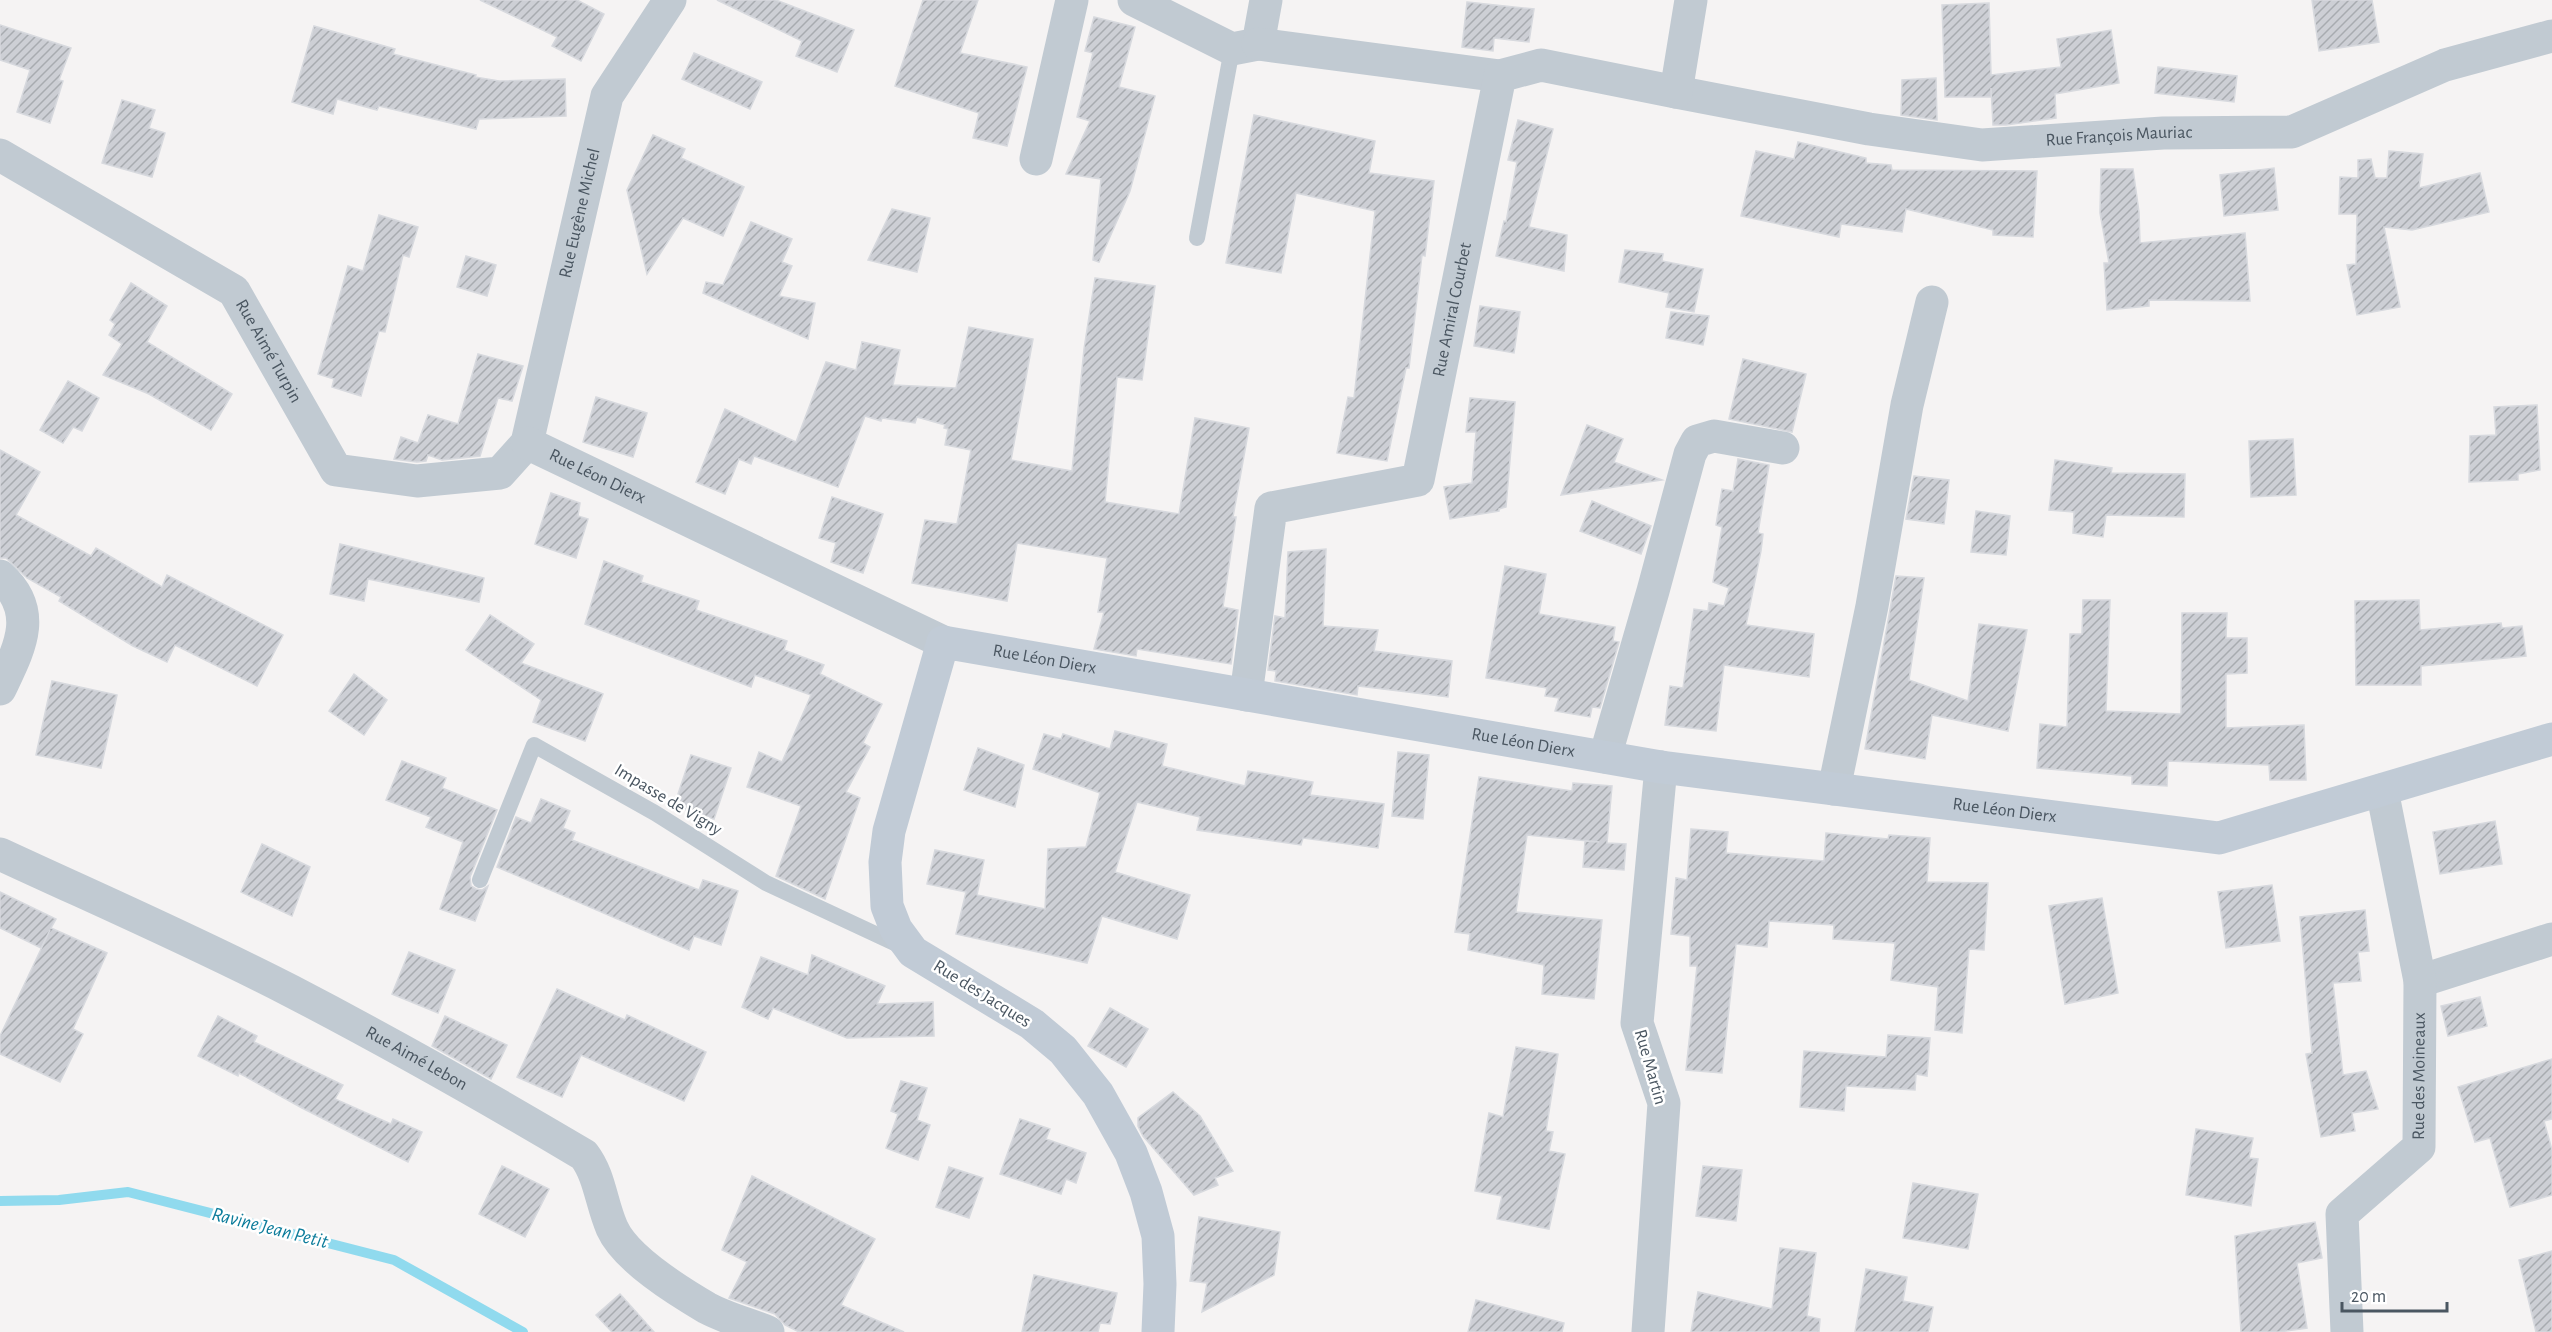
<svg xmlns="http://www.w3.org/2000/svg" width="2552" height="1332" font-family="'Alegreya Sans',sans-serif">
<defs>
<pattern id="building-hatch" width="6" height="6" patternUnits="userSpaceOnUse" patternTransform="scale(1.5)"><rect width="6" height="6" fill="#cdcfd5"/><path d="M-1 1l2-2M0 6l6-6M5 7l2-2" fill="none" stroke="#a8abb0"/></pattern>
</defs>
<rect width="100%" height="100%" fill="#f5f3f3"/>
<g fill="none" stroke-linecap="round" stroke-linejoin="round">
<path stroke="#90daee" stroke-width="10" d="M0,1201l59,-1 69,-8 266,68 129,72"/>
</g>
<g fill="url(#building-hatch)" stroke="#d7d9de" stroke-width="1.5">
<path d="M480,0h97l27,14 -23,47 -29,-15 5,-9z"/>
<path d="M717,0h59l78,30 -17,42 -41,-16 6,-15z"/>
<path d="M923,0h55l-18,53 67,14 -20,79 -34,-8 6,-25 -84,-27z"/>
<path d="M2312,0h60l7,42 -60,9z"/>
<path d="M1467,2l67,7 -5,33 -35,-4 -1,13 -31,-4z"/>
<path d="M1989,3l2,72 70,-8 -4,-28 54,-9 8,53 -64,11 1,24 -50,7h-13l-2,-37v9h-46l-3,-92z"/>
<path d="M1094,17l41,10 -16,60 36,9 -25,95 -31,71 -6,-2 8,-81 -35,-5 24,-53 -13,-4 16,-64 -8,-2z"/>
<path d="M0,25l71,23 -12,32 4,1 -13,42 -33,-11 13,-42 -30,-10z"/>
<path d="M314,26l81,23 -2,5 83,21 -1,2 24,4 66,-2 1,37 -87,3 -3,10 -97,-23 -2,4 -40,-11 -4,15 -41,-12z"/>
<path d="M694,53l68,29 -12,27 -68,-30z"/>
<path d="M2158,67l79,9 -3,26 -79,-9z"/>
<path d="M1936,78l1,42 -36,-5 1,-35z"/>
<path d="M122,100l33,10 -6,18 16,5 -13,44 -50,-14z"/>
<path d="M1254,115l121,26 -6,32 65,8 -9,75 -3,-1 -13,113h-3l-19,93 -50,-8 11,-56 6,1 21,-187 -79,-18 -15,80 -55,-10z"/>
<path d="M1518,120l35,9 -24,98 38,8 -3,36 -68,-15 8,-35 2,1 11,-60 -9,-2z"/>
<path d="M653,135l32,14 -4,9 63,29 -21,49 -40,-18 -36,56 -20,-84z"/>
<path d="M1798,142l68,16v5l25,2 1,5 145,1 -4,66 -40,-2v-5l-87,-21 -4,23 -61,-8 -2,13 -98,-21 15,-65 38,8z"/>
<path d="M2389,151l34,3 -4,34 61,-15 9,39 -77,18 -28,-3 16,80 -43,8 -10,-50 9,-1 1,-50h-18l1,-37 18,1v-18l13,-1 4,19h12z"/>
<path d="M2274,168l4,42 -54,6 -4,-41z"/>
<path d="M2101,169h32l6,43 1,31 105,-10 5,68 -101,-1v6l-42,4 -3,-47h5l-9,-50z"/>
<path d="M892,209l38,9 -13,54 -49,-12z"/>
<path d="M379,215l39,12 -9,30 -6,-2 -18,77 -6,-1 -18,65 -29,-9 2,-8 -16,-5 30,-108 15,5z"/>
<path d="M751,222l41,17 -10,23 10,4 -13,30 36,7 -7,36 -105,-46 3,-11 17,3z"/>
<path d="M1625,250l38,4 -1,7 41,8 -9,43 -28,-5 3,-14 -50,-11z"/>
<path d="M466,256l30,9 -9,31 -30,-9z"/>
<path d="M1095,278l60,8 -13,94 -25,-3 -12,125 74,12 16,-96 54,10 -16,89h3l-13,90 15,3 -7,54 -94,-15 -1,7 -42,-7 10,-37h-6l9,-54 -90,-15 -10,58 -95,-18 13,-63 32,4 14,-74 -26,-5 3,-16 -4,-1 1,-3 -28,-8 -2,6 -33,-5 -1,3 -16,-5 -27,71 -84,-31 -3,8 -12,-5 -14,35 -29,-12 29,-73 71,33 30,-80 30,8 6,-28 38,8 -7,35 63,3 13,-61 64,12 -22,121 61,11 12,-122z"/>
<path d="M131,283l36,23 -20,36 85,52 -21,36 -62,-36 -46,-19 19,-31 -13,-9 6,-11 -5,-4z"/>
<path d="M1480,306l40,6 -6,41 -40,-7z"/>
<path d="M1671,312l38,4 -6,29 -37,-7z"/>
<path d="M478,354l45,12 -11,35 -14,-3 -18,58 -38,4 -14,-5 -2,6 -9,1 -23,-3 7,-22 17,6 10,-28 30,9z"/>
<path d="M1743,359l63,15 -14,58 -63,-13z"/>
<path d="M68,381l31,17 -17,33 -9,-4 -10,16 -23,-13z"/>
<path d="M596,397l51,16 -14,44 -50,-15z"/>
<path d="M1470,398l45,4 -9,105 -7,2v2l-49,8 -6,-32 28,-4 4,-51h-10z"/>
<path d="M2537,405l3,65 -22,4v6l-49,2 1,-46 26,-1 -2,-28z"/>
<path d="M1587,425l36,14 -9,23 48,18 -101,15z"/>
<path d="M2293,439l3,56 -45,2 -2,-56z"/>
<path d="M0,450l40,22 -24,43 75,41 5,-8 66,39 5,-12 116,60 -26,51 -82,-41 -8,17 -34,-16 -74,-45 2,-4 -34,-19 -21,-20h-6z"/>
<path d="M1738,459l31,6 -11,68 5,1 -2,17 -15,74 68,9 -5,43 -85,-12 -8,66 -51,-6 5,-39 13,2 11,-79 14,2 1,-8 15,3 5,-18 -16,-6 9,-55 -6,-2 6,-36 11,2z"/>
<path d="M2055,460l57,8 -1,5 74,1 -1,43 -78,-2 -3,22 -30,-4 1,-21 -25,-2z"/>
<path d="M1914,476l35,4 -5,44 -38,-5z"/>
<path d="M551,493l29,10 -2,13 10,3 -12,39 -41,-14z"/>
<path d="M832,497l51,17 -20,59 -32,-11 5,-19 -17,-5z"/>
<path d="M1592,501l59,25 -10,28 -61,-23z"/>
<path d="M1976,511l34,5 -4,39 -35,-3z"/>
<path d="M340,544l144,34 -5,24 -111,-23 -4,22 -34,-7z"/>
<path d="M1326,549l-3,77 55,4 -4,21 78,10 -4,36 -90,-11 -1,9 -82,-14 1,-10 -8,-1 7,-54 10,2 3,-66z"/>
<path d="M604,561l39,15 -2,6 58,19 -3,9 91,31 -3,9 40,15 -4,9 62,30 -19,39 7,4 -24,45 14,6 -35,101 -49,-23 25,-70 -54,-19 12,-35 23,10 29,-67 -56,-20 -4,12 -166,-63z"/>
<path d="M1505,566l41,8 -7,40 76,13 -2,14 6,1 -19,66 -8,-1 -2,10 -35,-6 4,-13 -14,-2 2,-8 -61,-10z"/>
<path d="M1896,576l28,2 -15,102 59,21 11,-77 48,6 -19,101 -76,-16 -7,44 -60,-10z"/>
<path d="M2083,600h27l-4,111 75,3 1,-101h45l-1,25h21v35l-21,1v54l78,-3 2,55h-36l-1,-15 -101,-4 -1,25 -35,-2v-8l-95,-8 3,-44 27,3 3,-93h12z"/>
<path d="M2419,600l1,30 81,-7 1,5 20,-2 4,30 -105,10v19h-65l-1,-84z"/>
<path d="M490,615l44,29 -13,19 82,31 -18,47 -52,-19 8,-22 -75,-50z"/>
<path d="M354,674l33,26 -23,35 -35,-24z"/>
<path d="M52,681l65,14 -16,73 -65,-13z"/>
<path d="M1115,731l52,13 -5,22 83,20 3,-15 30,5 35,6 -3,13 74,9 -6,44 -75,-10 -2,7 -104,-15 3,-13 -63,-15 -22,70 75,23 -13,44 -75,-23 -15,47 -131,-29 10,-42 -39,-8 8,-34 49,10 -7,35 68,14 3,-60 38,-2 14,-54 -67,-24 11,-35 17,5 2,-5 47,15z"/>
<path d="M978,748l46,17 -9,42 -51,-17z"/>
<path d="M1398,752l31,3 -6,64 -31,-3z"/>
<path d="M691,755l40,13 -17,51 -40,-13z"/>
<path d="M402,761l44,17 -4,10 55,22 -27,67 1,9 5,3 6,1 6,-4 -13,35 -35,-12 23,-67 -37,-15 5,-10 -45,-17z"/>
<path d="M1479,777l93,14 1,-8 39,3 -5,57 19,1 -2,26 -41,-3 2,-26 14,1 -72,-7 -11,77 86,8 -8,79 -52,-5 2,-29 -76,-15 2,-16 -15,-2z"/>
<path d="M541,799l29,12 -7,17 12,5 -3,7 127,50 4,-10 35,11 -17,54 -27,-9 -5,14 -192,-83 19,-50 15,6z"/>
<path d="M2495,821l7,43 -62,10 -7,-42z"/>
<path d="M1691,829l37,3 -2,21 98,8 2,-28 62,6 1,-4 41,3 -3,44 61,1 -4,67 -15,-1 -7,84 -27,-3 3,-43 -47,-7 4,-37 -62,-4 1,-14 -65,-4 -2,26 -31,-3 -14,129 -36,-3 11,-104h-7v-30l-19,-2 5,-56 11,2z"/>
<path d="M262,844l48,23 -18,49 -51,-24z"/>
<path d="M2272,885l8,56 -54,7 -8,-56z"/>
<path d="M0,892l56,27 -5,9 56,25 -34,76 10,5 -23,48 -60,-28v-18l50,-106 -9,18 -41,-20z"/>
<path d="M2102,898l16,95 -53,11 -16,-98z"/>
<path d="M2365,910l4,41 -11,1 3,29 -28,2 10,92 23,-4 12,38 -26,4 3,18 -34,6 -15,-83 6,-1 -12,-136z"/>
<path d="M409,952l46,18 -17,43 -46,-19z"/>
<path d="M812,955l73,31 -8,18 56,-2 1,34 -87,2 -74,-30 -5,11 -26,-12 19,-50 47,18z"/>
<path d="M557,989l68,31 2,-5 79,37 -22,49 -103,-46 -19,42 -45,-20z"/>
<path d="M2480,997l7,29 -39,10 -7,-30z"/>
<path d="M1110,1008l38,21 -22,38 -38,-21z"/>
<path d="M218,1016l39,20 -3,6 89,43 -8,14 56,25 2,-5 29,13 -14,30 -106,-54 -63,-35 -1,3 -40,-20z"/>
<path d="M445,1016l62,29 -16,34 -59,-33z"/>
<path d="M1888,1035l42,3 -3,38 -11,-2 -1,16 -69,-4 -2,25 -44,-4 4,-56 82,6z"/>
<path d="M1516,1047l42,7 -12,77 7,1 -4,19 16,3 -16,75 -52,-10 5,-23 -27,-5 14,-78 14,4z"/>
<path d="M2552,1059v60l-8,2 8,29v45l-42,12 -20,-69 -15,4 -17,-55z"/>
<path d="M901,1081l26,7 -10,32 13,5 -12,35 -32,-12 12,-34 -7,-3z"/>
<path d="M1173,1092l27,24 33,55 -18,7 3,7 -24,10 -51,-59 -5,-10v-8z"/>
<path d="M1020,1119l30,10 -4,10 40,14 -10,30 -10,-4 -5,15 -61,-20z"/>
<path d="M2196,1129l57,9 -4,20 9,1 -7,47 -65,-11z"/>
<path d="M502,1166l47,23 -24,48 -46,-23z"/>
<path d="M1703,1166l39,4 -6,51 -40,-5z"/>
<path d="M949,1167l34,11 -14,40 -33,-11z"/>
<path d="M752,1176l123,63 -34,66 63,27h-105l-14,-7 -10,-11 -46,-16 18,-36 -25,-12z"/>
<path d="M1913,1183l65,11 -10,55 -65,-11z"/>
<path d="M1199,1217l81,15 -6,43 -72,37 5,-29 -17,-2z"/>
<path d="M2315,1222l7,36 -25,5 10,65 -28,4h-38l-6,-96z"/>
<path d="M1780,1248l36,5 -9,63 13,3 -1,13h-128l7,-40 74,17z"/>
<path d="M2552,1251v81h-16l-17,-72z"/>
<path d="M1866,1269l41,8 -4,24 30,6 -5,25h-73z"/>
<path d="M1034,1275l83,18 -7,31 -10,-1 -2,9h-76z"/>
<path d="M620,1294l34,38h-42l-16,-17z"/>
<path d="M1476,1300l88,23 -2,9h-94z"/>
</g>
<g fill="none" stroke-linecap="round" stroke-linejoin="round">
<g stroke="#c1cad2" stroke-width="16">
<path d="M1197,238l35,-189"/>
<path d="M480,880l54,-135 121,68 111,70 135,63"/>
</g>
<g stroke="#c1cad2" stroke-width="33">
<path d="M1134,0l98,49 26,-5 8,-44"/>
<path d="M1258,44l242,32"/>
<path id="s1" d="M1676,92l193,37 113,16 181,-12 129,-1 153,-67 107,-29"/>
<path id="s2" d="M0,155l234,136 102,179 81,11 83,-8 27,-30 80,-347 63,-96"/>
<path d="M1036,159l36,-159"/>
<path id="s3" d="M527,443l416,199"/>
<path d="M0,576c40,36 19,73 0,113"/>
<path id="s4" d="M1246,695l25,-187 147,-28 82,-404 41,-11 135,27 15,-92"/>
<path d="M1605,757l48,-166 37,-137 7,-13 17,-5 69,12"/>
<path d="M1834,789l38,-183 35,-201 25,-103"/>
<path id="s5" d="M0,854c97,45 196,88 291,137 100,52 197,107 293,164 16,21 17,48 28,73 14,31 66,63 95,80 19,10 41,16 61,24"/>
<path d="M2420,981l132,-42"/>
<path d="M1648,1332l16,-229 -27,-80 24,-256"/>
<path id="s6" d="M2347,1332l-5,-118 77,-67 1,-166 -38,-191"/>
</g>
<path stroke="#c1cbd6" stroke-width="33" id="s7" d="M1158,1332l2,-48 -2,-48 -12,-44 -15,-39 -33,-59 -35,-44 -31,-26 -119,-72 -17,-23 -9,-23 -2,-44 4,-31 54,-189 718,125 558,71 333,-99"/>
</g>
<g text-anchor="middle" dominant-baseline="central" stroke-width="5" stroke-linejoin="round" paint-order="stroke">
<g font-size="18" fill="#4a5661" stroke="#fff">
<text stroke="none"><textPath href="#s1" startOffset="448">Rue François Mauriac</textPath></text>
<text stroke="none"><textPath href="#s2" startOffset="918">Rue Eugène Michel</textPath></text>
<text stroke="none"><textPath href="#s4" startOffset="512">Rue Amiral Courbet</textPath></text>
<text stroke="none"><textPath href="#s2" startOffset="340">Rue Aimé Turpin</textPath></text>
<text stroke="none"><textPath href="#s3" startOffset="78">Rue Léon Dierx</textPath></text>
<text stroke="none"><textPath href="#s7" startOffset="915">Rue Léon Dierx</textPath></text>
<text stroke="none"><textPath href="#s7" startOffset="1401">Rue Léon Dierx</textPath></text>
<text transform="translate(668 800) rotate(31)">Impasse de Vigny</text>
<text stroke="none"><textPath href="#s7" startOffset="1887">Rue Léon Dierx</textPath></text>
<text transform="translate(982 994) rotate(32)">Rue des Jacques</text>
<text stroke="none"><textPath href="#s5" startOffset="464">Rue Aimé Lebon</textPath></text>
<text transform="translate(1650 1067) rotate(74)">Rue Martin</text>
<text stroke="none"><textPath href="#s6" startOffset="291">Rue des Moineaux</textPath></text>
</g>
<g font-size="20" font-style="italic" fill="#0c7c9b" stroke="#fff">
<text transform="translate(270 1228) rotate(14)">Ravine Jean Petit</text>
</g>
</g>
<path d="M2342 1302v9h105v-9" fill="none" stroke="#4a5661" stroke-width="3"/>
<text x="2351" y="1302" font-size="18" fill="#4a5661" stroke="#ffffff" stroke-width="4.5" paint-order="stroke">20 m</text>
</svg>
